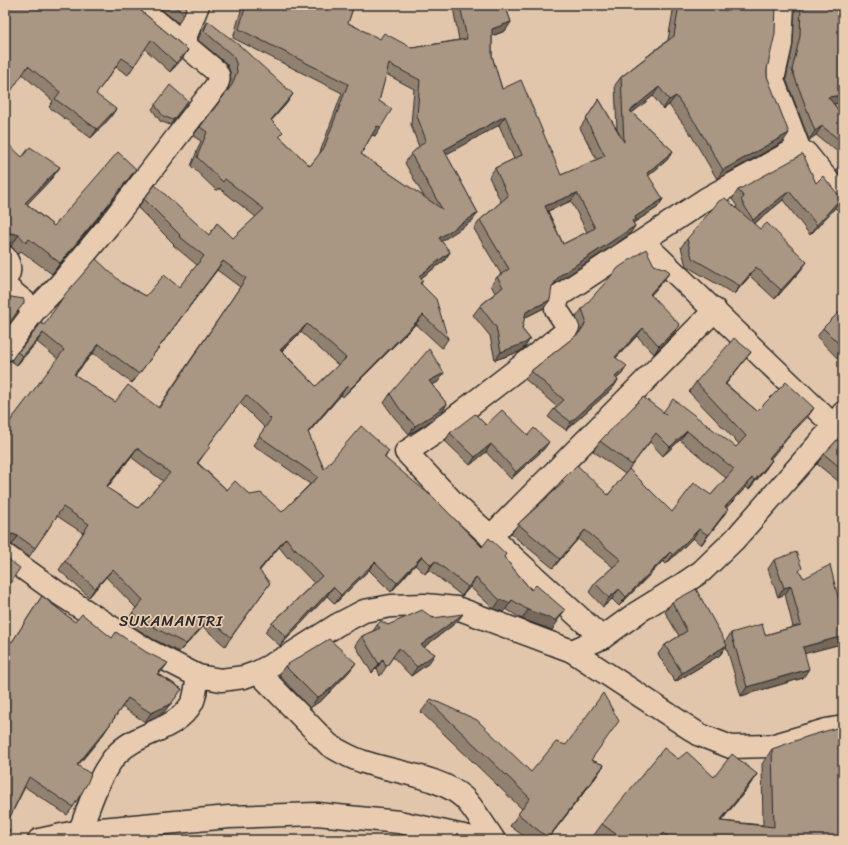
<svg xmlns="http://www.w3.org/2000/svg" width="848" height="845" font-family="Sriracha,sans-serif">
<rect width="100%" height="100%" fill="#e1c6ab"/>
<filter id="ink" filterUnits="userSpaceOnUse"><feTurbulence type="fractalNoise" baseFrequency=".025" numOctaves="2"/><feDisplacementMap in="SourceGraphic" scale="8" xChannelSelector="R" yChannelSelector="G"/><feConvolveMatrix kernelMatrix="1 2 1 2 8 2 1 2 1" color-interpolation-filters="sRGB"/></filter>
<g filter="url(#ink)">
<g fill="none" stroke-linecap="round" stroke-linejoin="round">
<g stroke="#2b2b2b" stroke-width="25">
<g id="minor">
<path d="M783,5l-2,39 -8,36 27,71"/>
<path d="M183,43l15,-38"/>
<path d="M643,242l191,184"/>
<path d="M5,257c6,9 6,15 0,23"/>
<path d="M5,286l30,24"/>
<path d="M5,350l30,-40 25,-26 49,-59 107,-139c3,-6 4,-9 0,-15l-79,-66"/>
<path d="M490,537l225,-227"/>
<path d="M602,638l-146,-133 -50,-53 26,-17 131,-101 5,-7 -12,-18 1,-8 3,-6 146,-96 87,-48h7l6,2 37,46"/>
<path d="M572,651l128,84 31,12 40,-1 55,-16 17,-3"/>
<path d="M258,672l71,73c10,6 20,12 32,16 30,11 80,15 103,37 9,9 22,30 30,42"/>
<path d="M80,831c9,-25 19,-57 37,-77 22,-23 58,-22 75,-51 4,-7 4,-19 6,-27"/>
<path d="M39,840l41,-9 149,-14 88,-3 82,8 83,18"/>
</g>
</g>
<g stroke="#2b2b2b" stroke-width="25">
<path id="tertiary" d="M5,555l53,38 89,57 51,26 23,4 23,-3 14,-5 30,-16 49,-31 27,-14 27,-5 34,-1 32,3 115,43 30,-13 36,-26 45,-28 19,-13 33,-32 99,-113 9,-13"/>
</g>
<use href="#minor" stroke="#e9ccb0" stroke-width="22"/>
<use href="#tertiary" stroke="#e9ccb0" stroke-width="22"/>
</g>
<g fill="#918171" stroke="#2b2b2b" fill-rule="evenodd">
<path d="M5,5h129l54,45 -6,9 -12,13 -25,-23 -17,26 -12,-8 -20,27 14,24 -19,20 -42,-31 4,-6 -31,-27z"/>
<path d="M156,5h31l-3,9 -6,9z"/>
<path d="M236,5h118l-6,18 31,16 33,9 47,-8 -6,-33 2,-2h50l6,17 -6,9 -13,5v20l10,33 59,86 36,-15 -17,-32 19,-29 18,31 -2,-45 6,-8 47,-37 6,-35h102l-9,64v7l16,66 -66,37 -27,-46 -21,-28 -6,4 -10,-13 -21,17 41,38 -6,9 -19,16 15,23 -6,9 -24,15 2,3 -6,9 -76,49 -1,3 -8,21 -20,10 -2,11 8,10 -6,9 -5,4 -24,8 -5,-24 -17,-21 7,-9 15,-13 -4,-8 6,-8 4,-3 -27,-45 6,-9 21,-18 -12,-25 6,-9 19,-9 -15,-34 -53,29 32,59 -6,8 -31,20 9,11 -6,9 -23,17 2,3 -2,2 27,56 -6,9 -26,-24 -73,73 -2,-2 -33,38 16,36 65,-18 -4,7 97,89 22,10 27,33 34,20 -8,11 -5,9 -30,-11 -16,-10 -3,3 -9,-3 -24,-22 -8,9 -33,-26 -4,4 -10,-9 -24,27 -22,-22 -34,34 -8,-8 -47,50 -15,-14 7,-9 42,-40 -25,-26 -1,1 -9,-11 -20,24 11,12 -45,63 -22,-19 -24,25 -26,-13 -27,-17 10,-14 -30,-31 -17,20 -30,-27 24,-37 -26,-17 -28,41 -17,-12 -5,-2h-2v-115l53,-69 -21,-17 -20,23 -6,-4 6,-9 4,-3 23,-24 78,-42 24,13 33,-9 18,-22 -24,-20 1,-1 -36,-36 6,-9 65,36 8,-12 16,15 23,-21 -37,-29 -2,3 -26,-25 10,-25 -8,-5 34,-44 4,-12 -1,-8 -3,-8 -29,-24 4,-10 6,-9 79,82 -16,18 9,16 30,29 9,-11 23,-62 -109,-55 9,-31zM386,74l28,15 -3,36 8,22 -8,7 -6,9 19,34 -63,-43 11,-19 3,1 4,-35zM571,201l16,31 -24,12 -15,-33zM217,270l23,17 -82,121 -43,-6 -40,-27 18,-22 39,30zM301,332l37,33 -22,21 -34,-35zM240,403l25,25 -12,17 57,39 -28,28 -32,-17 -23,-5 -29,-27 5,-7 5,-10zM131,457l32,24 -25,27 -31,-20z"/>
<path d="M512,5h13l-12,4z"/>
<path d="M795,5h48v98l-9,1 9,12v40l-27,-21 -7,5 -23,-61 7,-34z"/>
<path d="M188,101l-18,24 -10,-4 -8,-12 3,-4z"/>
<path d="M22,157l38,10 -8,11 -25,26 27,22 82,-57 -37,48 -47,57 -31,-23 -3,3 -7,-8z"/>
<path d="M843,161v19l-7,-10z"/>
<path d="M816,183l25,15 -6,10 -25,27 -27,-35 -29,24 47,46 -26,29 -25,-23 -16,18 -48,-28 -5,-19 6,-8 49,-31 1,-2 -5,-7 6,-9z"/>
<path d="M654,265l10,15 -13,15 23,38 -20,21 -17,-18 -21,22 6,16 -6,5 2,1 -5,8 -47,42 -18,-13 6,-8 3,-2 -32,-28 6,-8 47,-37 2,-6 -4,-11 6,-8z"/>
<path d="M843,308v56l-26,-27 6,-9z"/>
<path d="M751,352l-7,9 -18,23 31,27 50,7 -15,15 -22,26 2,1 -7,10 -16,19 -3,-2 -20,21 -4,10 -21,27 -8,-7 -27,26 -3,-3 -44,45 -7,-7 -9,8 -14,-15 6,-9 18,-16 -35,-28 -25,29 -42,-34 7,-10 37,-35 7,-9 46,15 17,-21 -32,-23 7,-10 63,-29 73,35 3,-3 -50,-52 7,-10zM680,440l46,38 -15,17 -39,17 -43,-43 21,-27 13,14z"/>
<path d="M438,382l-6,3 15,19 -6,9 -16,12 -16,9 -15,-17 -10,-14 6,-9z"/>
<path d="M486,425l42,10 16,14 -33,30 -25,-27 -16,13 -25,-24 5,-8z"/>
<path d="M843,444v41l-26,-21 7,-10z"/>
<path d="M774,560l26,12 41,72 -37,9 -1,25 -62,18 -15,-50 -6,9 -45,27 -17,-28 7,-9 14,-9 -14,-24 7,-10 53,40 6,-9 34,2 28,-8 -8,-33 -7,3 -10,-28z"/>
<path d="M42,596l33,26 37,16 50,33 -3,3 23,15 -18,23 -19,10 -23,-15 -20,29 -25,29 -4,42 -6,8 -42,-28 -20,40 7,-185z"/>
<path d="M433,618l24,4 -33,25 5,16 -18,13 -18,-19 -13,19 -3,-8 -5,5 -17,-28 7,-9 11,-5 4,-6h11z"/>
<path d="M285,666l64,6 -26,27 -13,9 -31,-33z"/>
<path d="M431,699l100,73 60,-12 13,5 -8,12 -49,63h-18l-19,-14 12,-17 -101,-97z"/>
<path d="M772,749l71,91h-251l-1,-1 11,-15 76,-65 36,18 43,-3 -10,15 -26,32 42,4 -1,-61z"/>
</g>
<g fill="#76695c" stroke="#2b2b2b">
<path d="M236,5h7l-1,2z"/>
<path d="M516,5h9l-12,4z"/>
<path d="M511,22l-6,9 -19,7 6,-9z"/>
<path d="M188,50l-6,9 -12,13 6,-9z"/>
<path d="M659,87l-6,9 -30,24 7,-9z"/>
<path d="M293,94l-6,9 -23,26 7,-9z"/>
<path d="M843,95v8l-21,2 6,-8z"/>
<path d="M676,96l-7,9 -6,4 6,-9z"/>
<path d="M116,109l-6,9 -19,20 6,-9z"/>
<path d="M505,116l-6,9 -61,34 6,-9z"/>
<path d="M377,126l4,1 -6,9 -4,-1z"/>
<path d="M822,126l-6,9 -7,5 6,-9z"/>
<path d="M789,133l-6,9 -66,37 6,-9z"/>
<path d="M673,151l-6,9 -26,22 6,-9z"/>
<path d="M60,167l-8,11 -34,36 7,-11z"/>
<path d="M136,169l-37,48 -47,57 8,-11z"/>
<path d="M789,191l-6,9 -37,30 7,-10z"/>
<path d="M577,193l-6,8 -32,14 6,-9z"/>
<path d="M841,198l-6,10 -25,27 7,-10z"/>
<path d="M663,199l-6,9 -24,15 -3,5 -4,2 9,-13z"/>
<path d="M478,213l-6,8 -39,26 6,-9z"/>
<path d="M635,226l-6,9 -76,50 6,-9z"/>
<path d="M12,233l7,2 -8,11 -6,-1v-9l1,-1z"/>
<path d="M450,252l-6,9 -31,23 6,-8z"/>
<path d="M223,261l-6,9 -85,113 7,-9z"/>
<path d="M807,262l-6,8 -26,29 6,-9z"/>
<path d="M756,267l-6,9 -16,18 6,-8z"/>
<path d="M670,272l-6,8 -19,22 5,-8z"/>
<path d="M550,300l-6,8 -24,12 6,-8z"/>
<path d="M423,315l-7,9 -73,73 7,-8z"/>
<path d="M307,324l-6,8 -27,26 6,-8z"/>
<path d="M680,325l-6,8 -20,21 5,-8z"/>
<path d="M643,328l-6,8 -27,28 5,-7z"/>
<path d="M43,333l-6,9 -20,23 6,-9z"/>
<path d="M530,339l-6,9 -5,4 -24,8 6,-8z"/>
<path d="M99,344l-6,9 -25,30 6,-9z"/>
<path d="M751,352l-7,9 -26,32 7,-9z"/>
<path d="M627,366l-5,8 -13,11 6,-8z"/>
<path d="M444,373l-6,9 -15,8 6,-9z"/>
<path d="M618,380l-5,8 -47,42 5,-8z"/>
<path d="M347,386l-6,9 -39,45 6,-8z"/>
<path d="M447,404l-6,9 -16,12 -16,9 6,-8z"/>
<path d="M814,408l-7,10 -15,15 -29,35 6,-10 29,-34z"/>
<path d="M687,431l-7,9 -17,16 7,-9z"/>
<path d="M549,442l-5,7 -33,30 5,-7z"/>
<path d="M491,444l-5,8 -16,13 5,-8z"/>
<path d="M137,448l-6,9 -31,39 6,-9z"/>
<path d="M772,460l-7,10 -16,19 6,-9z"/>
<path d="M752,478l-6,9 -27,29 6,-9z"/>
<path d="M728,509l-6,9 -21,27 7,-10z"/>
<path d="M699,529l-6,9 -27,26 7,-9z"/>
<path d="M585,530l-7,9 -25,29 7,-9z"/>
<path d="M13,534l5,2 -6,9 -5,-2h-2v-7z"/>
<path d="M286,538l-7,9 -26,32 6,-9z"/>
<path d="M670,552l-7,9 -44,45 7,-9z"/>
<path d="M422,556l-7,9 -24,27 6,-9z"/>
<path d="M435,561l-6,9 -4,4 6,-9z"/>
<path d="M375,562l-6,8 -34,34 6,-9z"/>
<path d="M113,569l-7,8 -17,20 6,-9z"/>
<path d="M476,578l-6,9 -8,9 6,-9z"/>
<path d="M791,586l-6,8 -7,3 6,-9z"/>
<path d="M333,587l-6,9 -47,50 6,-9z"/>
<path d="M619,589l-7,10 -9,8 6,-9z"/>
<path d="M500,600h12l-6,9 -3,3 -9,-3z"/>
<path d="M528,610h37l-8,11h1l-6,9 -30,-11z"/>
<path d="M463,614l-6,8 -42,32 6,-9z"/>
<path d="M209,619l-6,8 -24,25 7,-8z"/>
<path d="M843,636v5l-2,3 -45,12 7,-9z"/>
<path d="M727,645l-7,10 -45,27 7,-9z"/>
<path d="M435,654l-6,9 -18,13 6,-9z"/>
<path d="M383,659l-6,9 -5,5 7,-9z"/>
<path d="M168,663l-6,8 -11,11 6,-8z"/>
<path d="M356,663l-7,9 -26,27 -13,9 7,-10z"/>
<path d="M809,669l-6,9 -62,18 6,-9z"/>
<path d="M182,689l-18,23 -19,10 6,-9z"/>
<path d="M128,698l-26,38 -31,38 6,-9z"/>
<path d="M604,765l-8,12 -49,63z"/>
<path d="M757,774l-10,15 -38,47 11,-15z"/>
</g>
<g fill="#a99683" stroke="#2b2b2b" fill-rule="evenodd">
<path d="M5,5h129l54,45 -12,13 -25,-23 -17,26 -12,-8 -26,36 20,15 -19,20 -42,-30 5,-7 -32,-26 -23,34z"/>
<path d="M173,5h14l-3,9z"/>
<path d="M246,5h108l-6,18 32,16 4,-6 28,15 55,-9 -7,-34h45l6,17 -19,7v27l10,33 19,-9 40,95 44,-19 -19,-37 13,-20 25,43 -3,-65 53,-41 5,-31h97l-1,29 -8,35v7l22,57 -66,37 -27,-46 -20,-28 -7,4 -10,-13 -29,24 43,40 -26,22 16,26 -28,18 1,2 -4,2 3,5 -76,50 -7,11 -2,13 -24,12 -4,17 8,10 -5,4 -24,9 -5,-25 -16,-21 23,-19 -6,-10 12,-8 -29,-49 28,-24 -13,-28 27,-13 -17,-39 -61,34 34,63 -39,25 11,14 -31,24 4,5 -3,2 16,16 12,40 -25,-24 -73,74 -3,-3 -39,46 16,37 37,-43 28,25 -5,6 51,42 47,48 7,-9 1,1 16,15 -2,3 27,33 5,-5 29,25 -9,10 2,1 -30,-11 -16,-10 -3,3 -9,-3 -24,-22 -8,9 -33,-26 -4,4 -9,-9 -25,27 -22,-21 -34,33 -8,-8 -47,50 -14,-14 50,-47 -27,-28v2l-9,-12 -27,32 11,13 -39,54 -22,-18 -23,25 -27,-14 -27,-17 11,-13 -30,-31 -18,19 -30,-27 24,-37 -26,-17 -28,41 -17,-12 -5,-2 -8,2v-108l59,-78 -21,-17 -20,23 -6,-4 4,-3 20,-26 3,2 22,-32 30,-34 26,24 24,13 18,-21 15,12 25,-31 -25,-20 1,-1 -36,-36 11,-14 54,50 8,-12 16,15 31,-29 -39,-30 -2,3 -26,-25 10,-25 -7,-5 32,-42 5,-13 -1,-9 -3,-7 -29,-25 4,-10 32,25 53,48 -22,26 12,12 -4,4 31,30 14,-18 24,-64 -109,-55zM389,64l31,16 -3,36 9,24 -15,14 31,55 -81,-55 16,-28 4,1 11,-18 -13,-8zM577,193l18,35 -32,16 -18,-38zM223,261l23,17 -87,130 -31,-23 -13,17 -41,-28 25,-30 40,30zM307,324l39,34 -30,28 -36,-36zM246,395l25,24 -12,17 59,41 -36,35 -21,-19 -11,2 -15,-14 -8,9 -30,-27 13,-16 -2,-1zM137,448l33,25 -32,35 -32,-21z"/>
<path d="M801,5h42v90l-15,2 15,19v27l-21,-17 -7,5 -23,-61 8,-34z"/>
<path d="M170,85l18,16 -15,19 -10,-4 -8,-11z"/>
<path d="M5,141l17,16 8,-10 30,20 -35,36 29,23 64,-74 18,17 -29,37 -47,57 -31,-24 -3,4 -7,-8 -7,-2 -6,2 -1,1z"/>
<path d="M803,154l13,29 7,-7 18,22 -24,27 -28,-34 -36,29 -12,-20 3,-3 -6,-7z"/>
<path d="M725,198l35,31 7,-6 40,39 -26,28 -25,-23 -16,19 -48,-28 -5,-19 32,-38z"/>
<path d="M646,249l8,16 12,4 4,3 -20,22 30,31 -21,21 -16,-18 -28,29 12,9 -12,11 3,3 -47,42 -17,-13 10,-9 -33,-29 48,-38 5,-7 2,-6 -4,-11 36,-41z"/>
<path d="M5,296l19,3v4l-19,25z"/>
<path d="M843,308v40l-20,-20z"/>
<path d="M734,338l17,14 -26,32 32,27 29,-29 28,26 -16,16 -29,34 3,2 -17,20 -3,-2 -27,29 3,2 -20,26 -9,-6 -26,26 -3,-3 -44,45 -7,-8 -10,9 -14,-15 26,-23 -36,-30 -25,29 -42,-35 46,-42 -2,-2 15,-15 31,30 21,-26 43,43 22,-29 17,12 23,-26 -47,-38 -17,16 -14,-14 -24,32 -32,-24 43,-44 24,18 -4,-3 10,-13 63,48 10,-11 -50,-54z"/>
<path d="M429,349l15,24 -15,8 18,23 -16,12 -16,10 -15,-17 -10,-15z"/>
<path d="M502,410l26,25 6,-7 15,14 -33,30 -25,-28 -16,13 -25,-24 25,-19 11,11z"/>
<path d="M838,439l5,5v26l-19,-16z"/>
<path d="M796,552l6,16 -3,3 5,7 26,-13 13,52v19l-40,11 6,22 -62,18 -16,-54 31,-9 3,11 36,-10 -10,-39 -7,2 -10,-28z"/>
<path d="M5,557l15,11 -15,23z"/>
<path d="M696,589l31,56 -45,28 -17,-28 22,-14 -15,-29z"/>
<path d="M42,596l33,26 7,-8 30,24 4,-6 30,20 22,11 -11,11 25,15 -11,15 -20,9 -23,-15 -20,29 -31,38 14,9 -4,10 -14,23 -44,-30 -24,50 5,3 -5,9v-202l7,5z"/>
<path d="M422,610l11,8 30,-4 -42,31 14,9 -18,13 -18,-19 -13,19 -3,-8 -4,5 -17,-28 18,-8 -3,-3 4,-4 7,4z"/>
<path d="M329,639l27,24 -26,26 -13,9 -32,-32z"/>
<path d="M603,693l16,28 -28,39 13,5 -56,73 -30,-24 12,-16 -101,-97 2,-2 46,21 54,52 25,-30 10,3z"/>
<path d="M843,726v96l-5,1 5,1v16h-171l-8,-7 -5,7h-35l-22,-16 62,-76 14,11 9,-7 27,25 18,-23 25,20 -37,47 54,6 -2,-78 37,-13z"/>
<path d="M458,833l4,7h-10z"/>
</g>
</g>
<g text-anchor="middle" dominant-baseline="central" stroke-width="3.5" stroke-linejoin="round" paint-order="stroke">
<g font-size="15" letter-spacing="1" fill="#2b2b2b" stroke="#e9ccb0">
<text x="171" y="621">SUKAMANTRI</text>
</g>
</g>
<rect width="848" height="845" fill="none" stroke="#e9ccb0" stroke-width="20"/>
<rect x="10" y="10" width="828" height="825" fill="none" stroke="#2b2b2b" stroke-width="1.5" filter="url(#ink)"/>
</svg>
